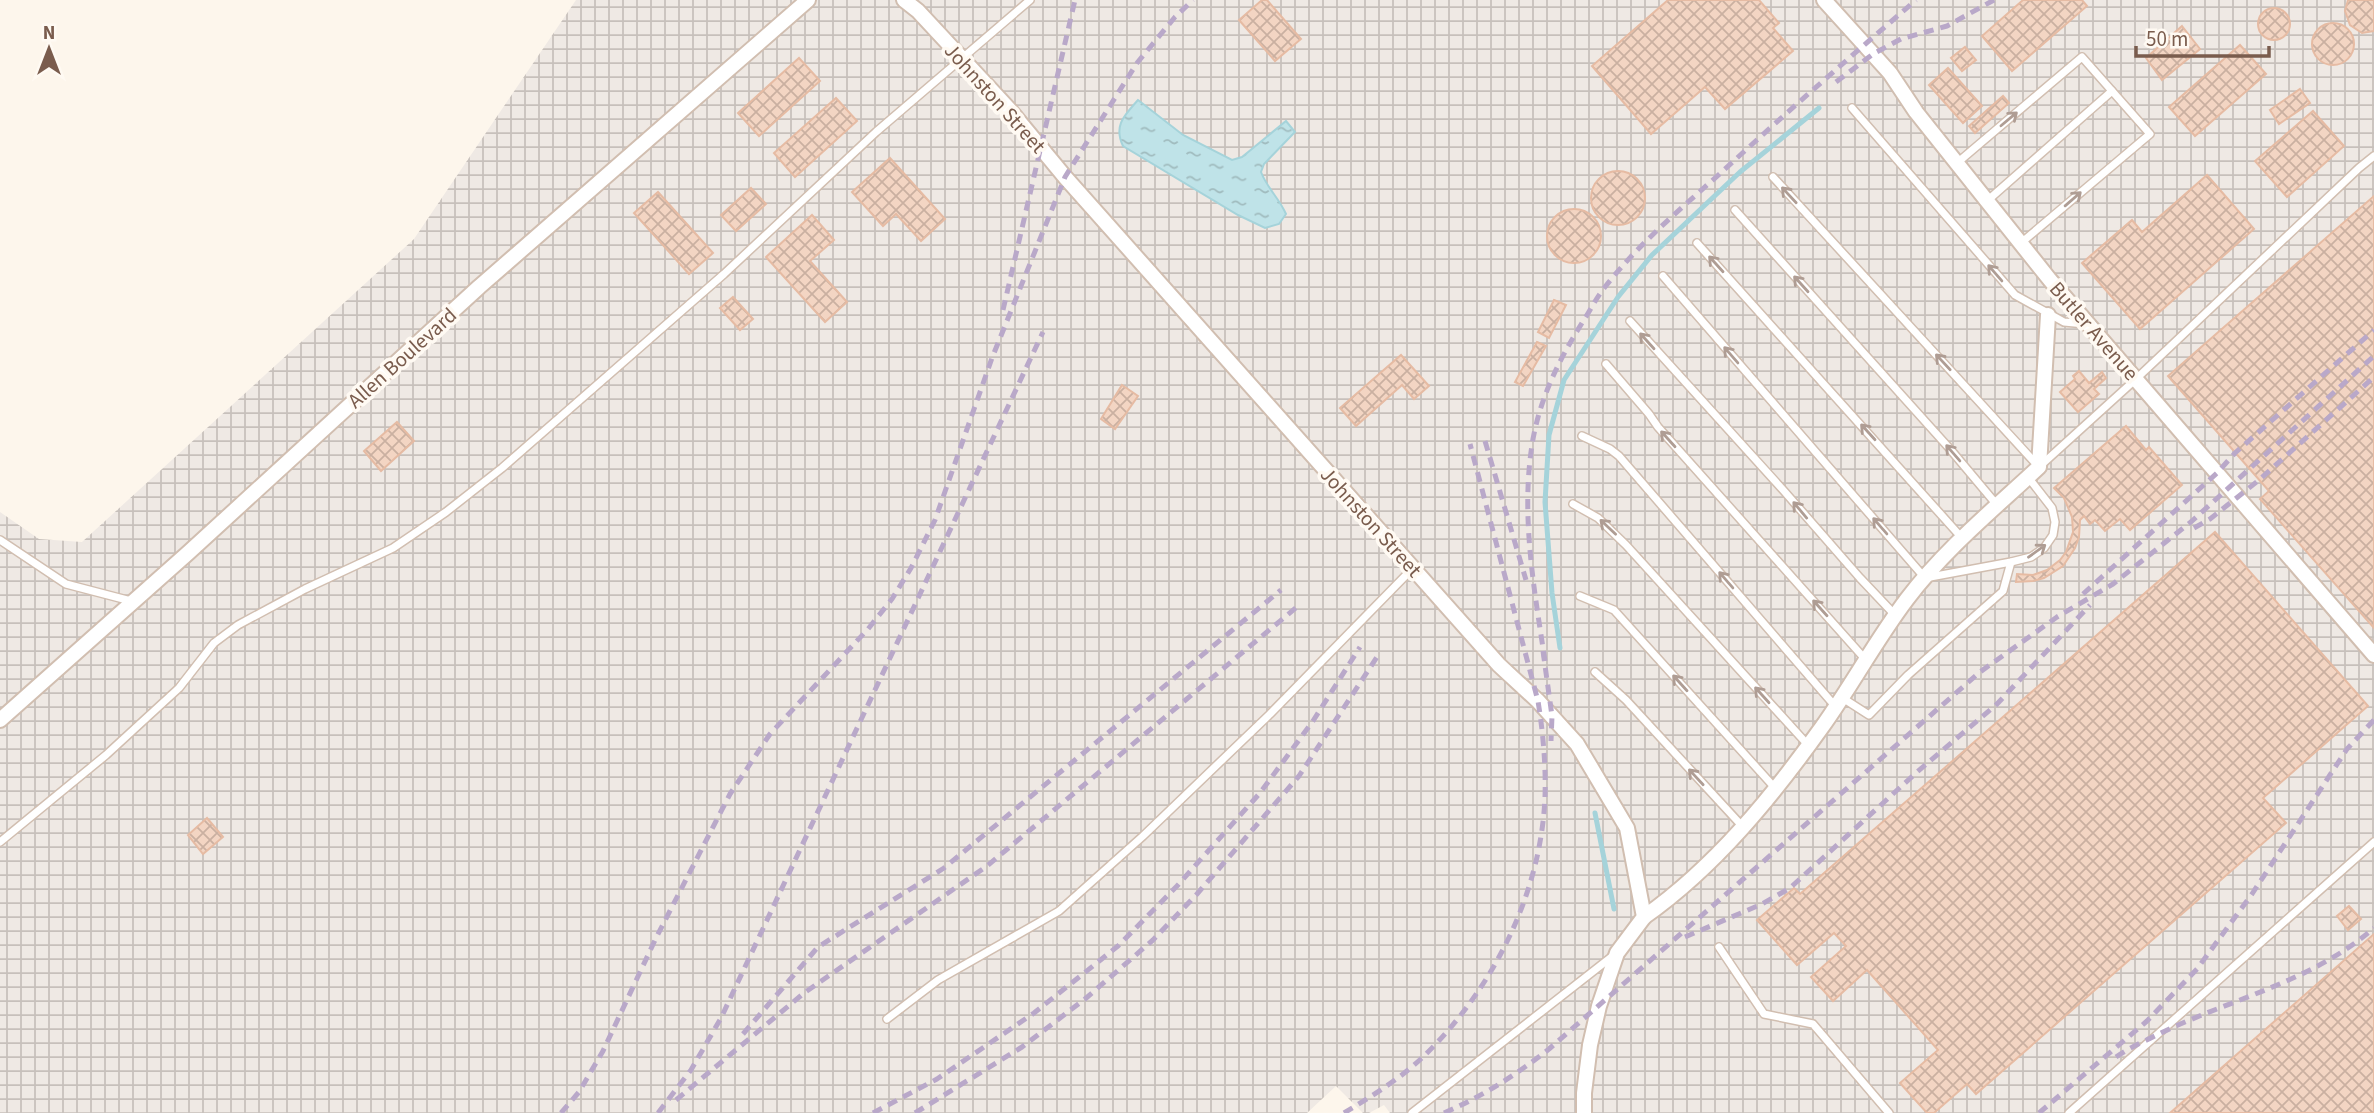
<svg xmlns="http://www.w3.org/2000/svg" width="2374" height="1113" font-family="'Source Sans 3',sans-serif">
<defs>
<pattern id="industrial-grid" width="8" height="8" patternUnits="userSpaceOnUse" patternTransform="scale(1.75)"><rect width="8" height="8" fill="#efe9e4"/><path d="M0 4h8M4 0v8" fill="none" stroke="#c7c0bb"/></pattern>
<pattern id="water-ripples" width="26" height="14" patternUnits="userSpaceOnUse" patternTransform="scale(1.75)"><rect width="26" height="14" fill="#bfe3e8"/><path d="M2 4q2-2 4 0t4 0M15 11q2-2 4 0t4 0" fill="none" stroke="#a0bbbe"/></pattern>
<pattern id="building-cross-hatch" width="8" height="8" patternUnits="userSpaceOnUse" patternTransform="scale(1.75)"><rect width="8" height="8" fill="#f3d5c3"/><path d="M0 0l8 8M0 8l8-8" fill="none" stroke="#cab0a1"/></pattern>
</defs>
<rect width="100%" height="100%" fill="#fdf6ec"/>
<path fill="url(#industrial-grid)" d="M576,0h1798v1113h-984l-6,-8 -15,8h-6l-27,-27 -29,27h-1307v-601l39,27 43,3 332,-303z"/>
<path fill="url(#water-ripples)" stroke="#a5d3da" stroke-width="2" d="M1138,100l45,35 49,25 10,-3 44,-36 9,11 -31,32 -3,8c6,16 18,26 25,42l-7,10 -14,4 -27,-13 -115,-69c-10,-21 2,-31 15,-46z"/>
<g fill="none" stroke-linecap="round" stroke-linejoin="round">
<g stroke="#a5d3da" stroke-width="5">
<path d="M1560,648l-8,-55 -7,-91 4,-67 15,-55 54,-83 34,-42 88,-83 79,-64"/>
<path d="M1595,813l19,96"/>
</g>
</g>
<g fill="url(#building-cross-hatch)" stroke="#e6bba3" stroke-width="2">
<path d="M1262,0h5l34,39 -26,22 -36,-41z"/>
<path d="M1668,0h91l20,23 -6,5 20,23 -68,58 -20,-22 -54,47 -59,-68z"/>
<path d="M2023,0h59l5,6 -75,65 -30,-35z"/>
<path d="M2348,0h26v31l-12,2 -12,-8 -5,-14z"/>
<circle cx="2274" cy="24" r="16"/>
<circle cx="2333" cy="44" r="21"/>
<path d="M2182,26l18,23 -38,31 -16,-22z"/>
<path d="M2240,45l26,29 -71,62 -26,-29z"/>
<path d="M1965,47l11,13 -14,11 -11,-13z"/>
<path d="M799,58l21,23 -61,55 -21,-23z"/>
<path d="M1948,68l34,38 -19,17 -34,-38z"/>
<path d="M2300,89l10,14 -31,21 -9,-14z"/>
<path d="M2003,96l6,7 -34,30 -6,-7z"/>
<path d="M836,98l21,23 -62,56 -21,-24z"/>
<path d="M2313,111l31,35 -57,51 -32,-36z"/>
<path d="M890,158l55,61 -24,22 -25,-27 -13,12 -31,-34z"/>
<circle cx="1618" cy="198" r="27"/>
<path d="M2207,175l47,54 -114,100 -58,-66 50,-43 10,12z"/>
<path d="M751,188l15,16 -30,27 -15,-16z"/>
<path d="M658,192l55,61 -24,21 -55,-61z"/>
<path d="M2374,196v432l-114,-129 9,-8 -101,-115z"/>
<circle cx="1574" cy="236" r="27"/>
<path d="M812,215l22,25 -24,21 37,41 -22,20 -59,-65z"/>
<path d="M733,297l20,22 -13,11 -20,-22z"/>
<path d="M1554,300l12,5 -17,33 -11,-6z"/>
<path d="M1537,342l9,4 -23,40 -8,-4z"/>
<path d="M1401,355l28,31 -15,13 -12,-14 -46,41 -16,-18z"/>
<path d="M2079,371l10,12 13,-11 4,6 -12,11 5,5 -21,18 -18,-20 15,-13 -2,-3z"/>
<path d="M1122,385l16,11 -23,33 -14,-10z"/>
<path d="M397,422l17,19 -33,30 -17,-20z"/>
<path d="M2126,426l20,24 3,-3 33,38 -52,45 -10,-11 -15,12 -10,-11 -5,4 -6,-8 -4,4 -1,17 -4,11 -12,18 -19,12 -11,3 -17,1 1,-8 16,1 14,-5 13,-10 6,-8 7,-20 -1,-15 -8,-19 -10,-10z"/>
<path d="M2215,532l153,174 -105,92 23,25 -310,271 -9,-10 -33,29h-7l-27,-30 38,-33 -71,-80 -34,31 -22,-24 35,-31 -12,-13 -37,32 -40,-45 37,-32 6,6z"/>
<path d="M207,818l16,19 -20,17 -15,-19z"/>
<path d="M2349,906l12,13 -13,11 -11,-14z"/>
<path d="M2374,934v179h-204z"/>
</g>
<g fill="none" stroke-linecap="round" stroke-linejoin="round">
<g stroke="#d1beb0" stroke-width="10">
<g id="service">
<path d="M1852,108l163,187 49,27 21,2"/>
<path d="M1957,163l125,-106 68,77 -129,109"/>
<path d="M1773,177l266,290 97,-88 223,-211 15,-12"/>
<path d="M1987,201l125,-110"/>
<path d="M1735,210l215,239 47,56"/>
<path d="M1697,243l265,295"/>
<path d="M1663,276l262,302 86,-16 20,-5 13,-9 9,-13 2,-13 -3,-14 -24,-31"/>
<path d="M1630,321l154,170 76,87 35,37"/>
<path d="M1606,364l43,50 9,13 207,232"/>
<path d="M1582,436l28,13 9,7 216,250"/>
<path d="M1573,504l25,14 28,27 182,200"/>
<path d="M0,540l66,44 65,17"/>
<path d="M1580,596l34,14 161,178"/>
<path d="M1595,672l31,28 117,127"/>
<path d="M1841,697l28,18 39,-40 95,-84 8,-29"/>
<path d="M0,842l106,-87 73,-67 35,-45 24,-18 67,-36 88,-41 53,-36 56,-44 222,-194 152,-142 154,-132"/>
<path d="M1719,947l45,67 49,10 76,89"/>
<path d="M887,1019l51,-39 121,-69 84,-75 127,-122 142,-145"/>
<path d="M1412,1113l202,-158"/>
<path d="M2069,1113l305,-271"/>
</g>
</g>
<g stroke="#d1beb0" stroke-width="18">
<g id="minor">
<path d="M904,0l14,11 90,97 57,69 434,488 39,36 39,43 50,84 17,89 -27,36 -18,53 -9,39 -6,48v20"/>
<path d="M1824,0l66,73 26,39 134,168 324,375"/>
<path d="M0,720l188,-167 291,-266 329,-287"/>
<path d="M1644,917c71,-50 128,-120 178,-190 30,-42 54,-87 85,-128 38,-50 87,-90 132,-132l9,-152"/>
</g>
</g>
<use href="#service" stroke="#fff" stroke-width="7"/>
<use href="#minor" stroke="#fff" stroke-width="14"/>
<g stroke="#b9a8c9" stroke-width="5" stroke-dasharray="10 7" stroke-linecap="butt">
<path d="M1836,82l37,-28 28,-15 46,-13 47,-26"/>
<path d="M1003,310l72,-310"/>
<path d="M1485,441l41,139"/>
<path d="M2194,528l16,-9 49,-39 115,-103"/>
<path d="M2083,594l134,-121 18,-20 139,-123"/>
<path d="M1543,651l9,65 -1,25"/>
<path d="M1545,661c-11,-73 -25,-148 -12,-222 8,-43 26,-79 49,-116 8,-12 14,-25 23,-36 37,-48 88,-88 132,-129 59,-54 119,-106 179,-158"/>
<path d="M1685,937l77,-33 28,-16 127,-116 80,-68 93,-99"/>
<path d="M743,1034l75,-87 126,-79 337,-278"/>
<path d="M2116,1057c14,-10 31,-17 47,-25 71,-34 150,-51 211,-104"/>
<path d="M676,1100l128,-107 183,-127 311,-260"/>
<path d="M561,1113l18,-21 24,-41 53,-113 74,-144 40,-60 98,-105 24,-30 19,-31 24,-48 57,-162 73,-181 72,-114 38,-46 18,-17"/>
<path d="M658,1113l33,-43 30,-52 322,-686"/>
<path d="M873,1113l64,-34 97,-66 84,-67 59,-60 83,-93 53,-72 47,-74"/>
<path d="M915,1113l107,-66 63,-48 68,-59 44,-46 102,-118 80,-122"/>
<path d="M1344,1113c28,-17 59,-36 82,-59 68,-67 115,-161 119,-257 1,-32 -2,-65 -7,-96l-68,-257"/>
<path d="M1444,1113c39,-17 72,-38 105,-64l431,-377 77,-55 56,-33 79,-63 182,-165"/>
<path d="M2039,1113l108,-92 50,-52 55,-75 95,-145 27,-29"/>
</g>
</g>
<defs><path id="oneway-shaft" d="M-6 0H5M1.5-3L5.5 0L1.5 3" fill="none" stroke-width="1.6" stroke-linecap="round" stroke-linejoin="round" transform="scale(1.75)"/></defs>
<g stroke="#af9d94">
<use href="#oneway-shaft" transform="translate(2009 119) rotate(-40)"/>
<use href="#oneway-shaft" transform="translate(1789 195) rotate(-133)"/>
<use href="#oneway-shaft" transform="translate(2073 199) rotate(-41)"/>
<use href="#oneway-shaft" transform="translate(1716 264) rotate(-132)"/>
<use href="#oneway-shaft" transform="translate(1995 273) rotate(-131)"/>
<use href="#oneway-shaft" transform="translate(1801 284) rotate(-132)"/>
<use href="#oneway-shaft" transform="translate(1647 341) rotate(-132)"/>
<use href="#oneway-shaft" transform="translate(1731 355) rotate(-131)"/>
<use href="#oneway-shaft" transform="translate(1943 362) rotate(-133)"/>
<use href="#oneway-shaft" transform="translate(1868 432) rotate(-132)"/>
<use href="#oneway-shaft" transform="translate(1668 439) rotate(-132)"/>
<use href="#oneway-shaft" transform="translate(1953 453) rotate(-131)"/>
<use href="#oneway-shaft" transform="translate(1800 510) rotate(-130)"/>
<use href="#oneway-shaft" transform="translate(1880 526) rotate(-131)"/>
<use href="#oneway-shaft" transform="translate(1608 527) rotate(-137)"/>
<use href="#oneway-shaft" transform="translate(2037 551) rotate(-36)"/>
<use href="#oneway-shaft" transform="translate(1726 580) rotate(-131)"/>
<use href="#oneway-shaft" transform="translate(1820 608) rotate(-132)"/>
<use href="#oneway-shaft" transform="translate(1680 683) rotate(-132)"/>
<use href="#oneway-shaft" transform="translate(1762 695) rotate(-132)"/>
<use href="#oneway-shaft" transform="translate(1696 777) rotate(-133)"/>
</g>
<g text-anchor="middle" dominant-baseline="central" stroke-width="7" stroke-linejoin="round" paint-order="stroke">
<g font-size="21" fill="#7a5c4d" stroke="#fffaf3">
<text transform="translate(995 98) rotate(48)">Johnston Street</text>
<text transform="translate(2094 331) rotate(49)">Butler Avenue</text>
<text transform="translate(402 358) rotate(-42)">Allen Boulevard</text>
<text transform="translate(1371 522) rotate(48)">Johnston Street</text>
</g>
</g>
<g transform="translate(49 49)" stroke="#fffaf3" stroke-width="5" paint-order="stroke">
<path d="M0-5L12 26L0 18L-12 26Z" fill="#7a5c4d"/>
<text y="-10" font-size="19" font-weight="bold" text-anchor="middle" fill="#7a5c4d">N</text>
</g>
<path d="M2136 46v10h133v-10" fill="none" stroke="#7a5c4d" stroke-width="3.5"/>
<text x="2146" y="46" font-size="21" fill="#7a5c4d" stroke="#fffaf3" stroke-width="5" paint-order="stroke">50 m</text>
</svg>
